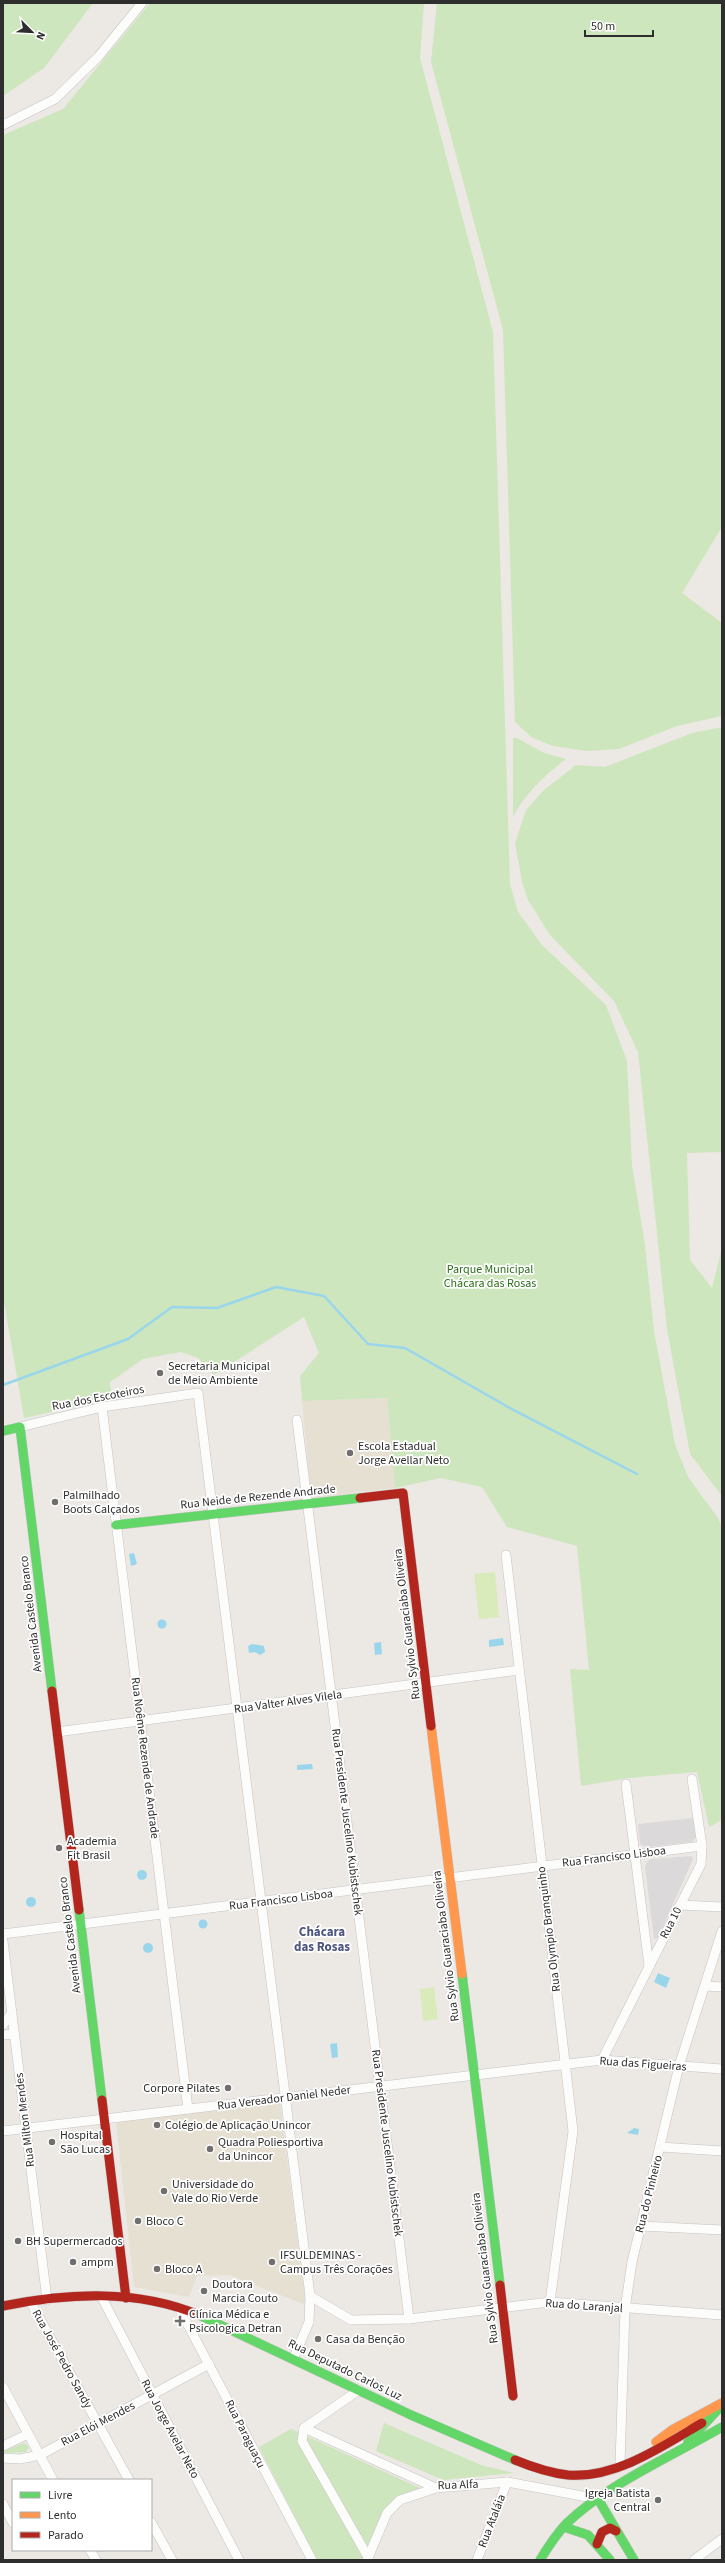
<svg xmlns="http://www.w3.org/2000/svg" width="725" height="2563" font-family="'Source Sans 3',sans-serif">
<rect width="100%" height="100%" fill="#ece8e4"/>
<g fill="#dcd9db">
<path d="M694,1818l2,19 -4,5 -46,5 -6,-3 -2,-20z"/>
<path d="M692,1856l1,3 -35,79 -4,1 -9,-72 2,-5 4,-3z"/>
</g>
<g fill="#e6e0d3">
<path d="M387,1398l8,90 -84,10 -9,-97z"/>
<path d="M280,2103l26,202 -77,-30 -32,1 -8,21 -55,-10 -18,-165z"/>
</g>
<g fill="#cee6be">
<path d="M3,3h90l-49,65 -41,28z"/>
<path d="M150,3h274l-4,55 73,274 17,552 8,28 24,33 64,60 21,56 5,104 13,80 9,86 21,113 13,33 30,41 4,11v291l-13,7 -12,-55 -68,6 -48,8 -11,-117 19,1 -12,-124 -70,-19 -25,-40 -41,-9 -46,10 -8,-90 -85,3 -2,-25 19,-23 -15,-36 -90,58 -16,-17 -17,-6 -38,7 -33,23 2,17 -88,19 -21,-122v-1161l60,-26z"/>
<path d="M437,3h285v524l-40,66 40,30v93l-45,10 -58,23 -32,2 -34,-5 -22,-9 -16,-15 -12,-392 -72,-268z"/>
<path d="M722,727v425l-35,1 3,107 22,28 10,-40v248l-32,-42 -23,-125 -29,-277 -24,-51 -64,-66 -22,-35 -6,-18 -7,-39 11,-33 18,-20 32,-25 29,2 87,-34z"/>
<path d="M513,738h4l27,15 22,6c-22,17 -40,33 -53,58z"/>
<path d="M384,2423l97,42 33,8 -71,7 -67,-29z"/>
<path d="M291,2429l129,59 -27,12 -11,13 -21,47h-44l-58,-113z"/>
<path d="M24,2443l5,4 -3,5 -23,1v-2z"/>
</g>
<g fill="#d9eabb">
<path d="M495,1572l4,45 -20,2 -5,-45z"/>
<path d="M434,1987l4,32 -15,2 -3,-32z"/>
</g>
<g fill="#99d6ec">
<path d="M134,1553l3,11 -6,2 -2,-12z"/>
<circle cx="162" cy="1624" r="4.5"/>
<path d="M503,1638l1,7 -15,2v-7z"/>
<path d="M381,1642l1,12 -7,1 -1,-12z"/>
<path d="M252,1644l12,2 1,6 -5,3 -5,-3 -6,1 -1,-7z"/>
<path d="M312,1764l1,5 -16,1v-5z"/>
<circle cx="142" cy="1875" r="5"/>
<circle cx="31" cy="1902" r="5"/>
<circle cx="203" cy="1924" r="4.5"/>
<circle cx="148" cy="1948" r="5"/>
<path d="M658,1973l12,5 -4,10 -12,-6z"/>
<path d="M337,2043l1,14 -6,1 -2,-14z"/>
<path d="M634,2128l5,1 -1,6 -11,-2z"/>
</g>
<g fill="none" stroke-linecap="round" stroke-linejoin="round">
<path stroke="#99d6ec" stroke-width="2.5" d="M3,1385l125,-46 44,-32 45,1 59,-21 48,9 44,48 37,4 103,59 129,67"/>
<g stroke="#c5c4c5" stroke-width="10">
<g id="street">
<path d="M3,125l52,-26 43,-42 44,-54"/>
<path d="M102,1407l86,702"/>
<path d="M297,1420l112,899"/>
<path d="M20,1427l82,-20 96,-14 112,903 -1,26 -15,35"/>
<path d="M506,1555l67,576 -23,171"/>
<path d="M57,1732l462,-62"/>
<path d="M626,1784l23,182"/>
<path d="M680,1905l42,2"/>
<path d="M3,1934l699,-88"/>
<path d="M3,1941l44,359"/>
<path d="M705,1986l17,1"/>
<path d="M3,2025l9,-13"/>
<path d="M3,2035l11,-1"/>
<path d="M602,2060l99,-196 1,-18 -10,-67"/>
<path d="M3,2131l599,-71 120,9"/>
<path d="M660,2147l62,4"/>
<path d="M641,2226l81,4"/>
<path d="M310,2296l41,24 58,-1 141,-17 172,13"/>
<path d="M102,2298l137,262"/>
<path d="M30,2301l99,179"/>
<path d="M179,2308l133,252"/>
<path d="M3,2387l50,93"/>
<path d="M359,2390l-55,38 -2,13 66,116"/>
<path d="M304,2428l132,60 71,-6 91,17"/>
<path d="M3,2446l25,-12"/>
<path d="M3,2458l17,1 20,-4 169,-91"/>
<path d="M620,2464l5,-155 7,-47 47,-196 43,-135"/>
<path d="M3,2504l10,19"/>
<path d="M151,2522l21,38"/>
<path d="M90,2550l6,10"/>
<path d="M367,2560l20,-47 13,-13 36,-12"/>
<path d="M477,2560l30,-78"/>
<path d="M694,2560l28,-21"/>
</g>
</g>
<g stroke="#c5c4c5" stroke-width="10">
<g id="fast">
<path d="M3,1431l17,-4 32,264"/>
<path d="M116,1525l244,-27"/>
<path d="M79,1910l23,190"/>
<path d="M462,1974l38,311"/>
<path d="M199,2315l212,100 104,45"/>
<path d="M688,2442l34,-37"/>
<path d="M598,2499l36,61"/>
<path d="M564,2527l24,8 22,25"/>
<path d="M540,2560c8,-13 16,-26 27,-37 39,-38 107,-68 155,-96"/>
</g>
</g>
<g stroke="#c5c4c5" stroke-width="10">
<g id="slow">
<path d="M431,1726l31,248"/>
<path d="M656,2442l16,-12 50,-27"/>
</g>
</g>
<g stroke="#c5c4c5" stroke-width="10">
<g id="jam">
<path d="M360,1498l43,-5 28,233"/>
<path d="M52,1691l27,219"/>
<path d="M102,2100l24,198"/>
<path d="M500,2285l13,111"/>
<path d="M3,2306c65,-13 134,-17 196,9"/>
<path d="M515,2460c17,7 35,13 53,15 47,4 95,-29 134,-52"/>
<path d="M597,2544l5,-12 8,-4 6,3"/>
</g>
</g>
<use href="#street" stroke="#fcfcfb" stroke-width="9"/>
<use href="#fast" stroke="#63d668" stroke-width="9"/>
<use href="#slow" stroke="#ff974d" stroke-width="9"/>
<use href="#jam" stroke="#b3261e" stroke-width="9"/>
</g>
<g fill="#706f6e" stroke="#fff" stroke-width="1.5">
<circle cx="160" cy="1373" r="4"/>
<circle cx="350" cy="1453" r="4"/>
<circle cx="55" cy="1502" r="4"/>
<circle cx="59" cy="1848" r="4"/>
<circle cx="228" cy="2088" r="4"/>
<circle cx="157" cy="2125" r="4"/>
<circle cx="52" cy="2142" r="4"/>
<circle cx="210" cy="2149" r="4"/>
<circle cx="164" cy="2191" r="4"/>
<circle cx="138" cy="2221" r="4"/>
<circle cx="18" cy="2241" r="4"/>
<circle cx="73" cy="2262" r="4"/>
<circle cx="272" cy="2262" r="4"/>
<circle cx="157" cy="2269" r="4"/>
<circle cx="204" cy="2291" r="4"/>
<path d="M178 2315h4v4h4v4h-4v4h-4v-4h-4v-4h4z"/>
<circle cx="318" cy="2339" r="4"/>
<circle cx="658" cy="2500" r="4"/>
</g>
<g text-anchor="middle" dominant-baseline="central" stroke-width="3.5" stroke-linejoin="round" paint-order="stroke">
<g font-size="12" fill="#2c6e1b" stroke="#fff">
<text x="490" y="1269">Parque Municipal<tspan x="490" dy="14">Chácara das Rosas</tspan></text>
</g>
<g font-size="12" fill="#2e2e2e" stroke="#fff" text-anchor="start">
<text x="168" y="1366">Secretaria Municipal<tspan x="168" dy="14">de Meio Ambiente</tspan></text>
<text x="358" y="1446">Escola Estadual<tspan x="358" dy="14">Jorge Avellar Neto</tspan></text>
<text x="63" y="1495">Palmilhado<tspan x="63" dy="14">Boots Calçados</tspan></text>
<text x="67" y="1841">Academia<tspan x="67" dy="14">Fit Brasil</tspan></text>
<text x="220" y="2088" text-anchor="end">Corpore Pilates</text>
<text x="165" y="2125">Colégio de Aplicação Unincor</text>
<text x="60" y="2135">Hospital<tspan x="60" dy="14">São Lucas</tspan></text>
<text x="218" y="2142">Quadra Poliesportiva<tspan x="218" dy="14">da Unincor</tspan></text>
<text x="172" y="2184">Universidade do<tspan x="172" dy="14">Vale do Rio Verde</tspan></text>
<text x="146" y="2221">Bloco C</text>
<text x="26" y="2241">BH Supermercados</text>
<text x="280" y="2255">IFSULDEMINAS -<tspan x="280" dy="14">Campus Três Corações</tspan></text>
<text x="81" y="2262">ampm</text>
<text x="165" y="2269">Bloco A</text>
<text x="212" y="2284">Doutora<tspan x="212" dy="14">Marcia Couto</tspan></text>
<text x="189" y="2314">Clínica Médica e<tspan x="189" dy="14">Psicologica Detran</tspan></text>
<text x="326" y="2339">Casa da Benção</text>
<text x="650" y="2493" text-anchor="end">Igreja Batista<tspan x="650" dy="14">Central</tspan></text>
</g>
<g font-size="12" fill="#2e2e2e" stroke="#fff">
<text transform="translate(98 1398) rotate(-11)">Rua dos Escoteiros</text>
<text transform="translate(258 1497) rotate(-6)">Rua Neide de Rezende Andrade</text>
<text transform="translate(31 1614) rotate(-97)">Avenida Castelo Branco</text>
<text transform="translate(407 1624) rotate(-97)">Rua Sylvio Guaraciaba Oliveira</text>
<text transform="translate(288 1702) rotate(-8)">Rua Valter Alves Vilela</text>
<text transform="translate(145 1758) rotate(83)">Rua Noême Rezende de Andrade</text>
<text transform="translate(347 1822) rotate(83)">Rua Presidente Juscelino Kubistschek</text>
<text transform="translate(614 1857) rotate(-7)">Rua Francisco Lisboa</text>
<text transform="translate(281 1900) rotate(-7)">Rua Francisco Lisboa</text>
<text transform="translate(671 1923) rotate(-63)">Rua 10</text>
<text transform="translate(549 1929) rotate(-97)">Rua Olympio Branquinho</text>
<text transform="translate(70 1935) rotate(-97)">Avenida Castelo Branco</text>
<text transform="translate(446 1946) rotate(-97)">Rua Sylvio Guaraciaba Oliveira</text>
<text transform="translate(643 2064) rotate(4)">Rua das Figueiras</text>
<text transform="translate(284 2098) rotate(-7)">Rua Vereador Daniel Neder</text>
<text transform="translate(25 2120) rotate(-97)">Rua Milton Mendes</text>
<text transform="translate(387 2143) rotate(83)">Rua Presidente Juscelino Kubistschek</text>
<text transform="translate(649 2194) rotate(-76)">Rua do Pinheiro</text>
<text transform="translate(485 2268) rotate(-97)">Rua Sylvio Guaraciaba Oliveira</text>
<text transform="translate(584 2306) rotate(4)">Rua do Laranjal</text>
<text transform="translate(62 2359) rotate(61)">Rua José Pedro Sandy</text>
<text transform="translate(345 2370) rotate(26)">Rua Deputado Carlos Luz</text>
<text transform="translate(98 2424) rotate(-28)">Rua Elói Mendes</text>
<text transform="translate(170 2429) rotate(62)">Rua Jorge Avelar Neto</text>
<text transform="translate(245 2434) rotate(63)">Rua Paraguaçu</text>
<text transform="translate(458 2485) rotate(-2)">Rua Alfa</text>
<text transform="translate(492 2521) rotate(-69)">Rua Ataláia</text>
</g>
<g font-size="13" font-weight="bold" fill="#4d5680" stroke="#fff">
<text x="322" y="1932">Chácara<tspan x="322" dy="15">das Rosas</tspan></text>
</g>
</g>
<rect width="725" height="2563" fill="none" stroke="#2e2e2e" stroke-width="8"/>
<rect x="12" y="2479" width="140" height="72" fill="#ffffff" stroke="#ababab"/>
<rect x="20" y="2492" width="20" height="6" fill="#63d668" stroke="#ababab"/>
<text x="48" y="2499" font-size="12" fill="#2e2e2e">Livre</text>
<rect x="20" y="2512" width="20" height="6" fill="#ff974d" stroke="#ababab"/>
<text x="48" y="2519" font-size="12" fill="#2e2e2e">Lento</text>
<rect x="20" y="2532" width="20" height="6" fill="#b3261e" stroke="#ababab"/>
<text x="48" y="2539" font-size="12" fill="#2e2e2e">Parado</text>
<g transform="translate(32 32) rotate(114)" stroke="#ffffff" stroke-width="3" paint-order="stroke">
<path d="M0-3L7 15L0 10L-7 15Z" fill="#2e2e2e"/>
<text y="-6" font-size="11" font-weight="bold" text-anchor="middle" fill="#2e2e2e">N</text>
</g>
<path d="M585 30v6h68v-6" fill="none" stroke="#2e2e2e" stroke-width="2"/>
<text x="591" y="30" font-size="12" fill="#2e2e2e" stroke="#ffffff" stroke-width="3" paint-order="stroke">50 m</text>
</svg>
